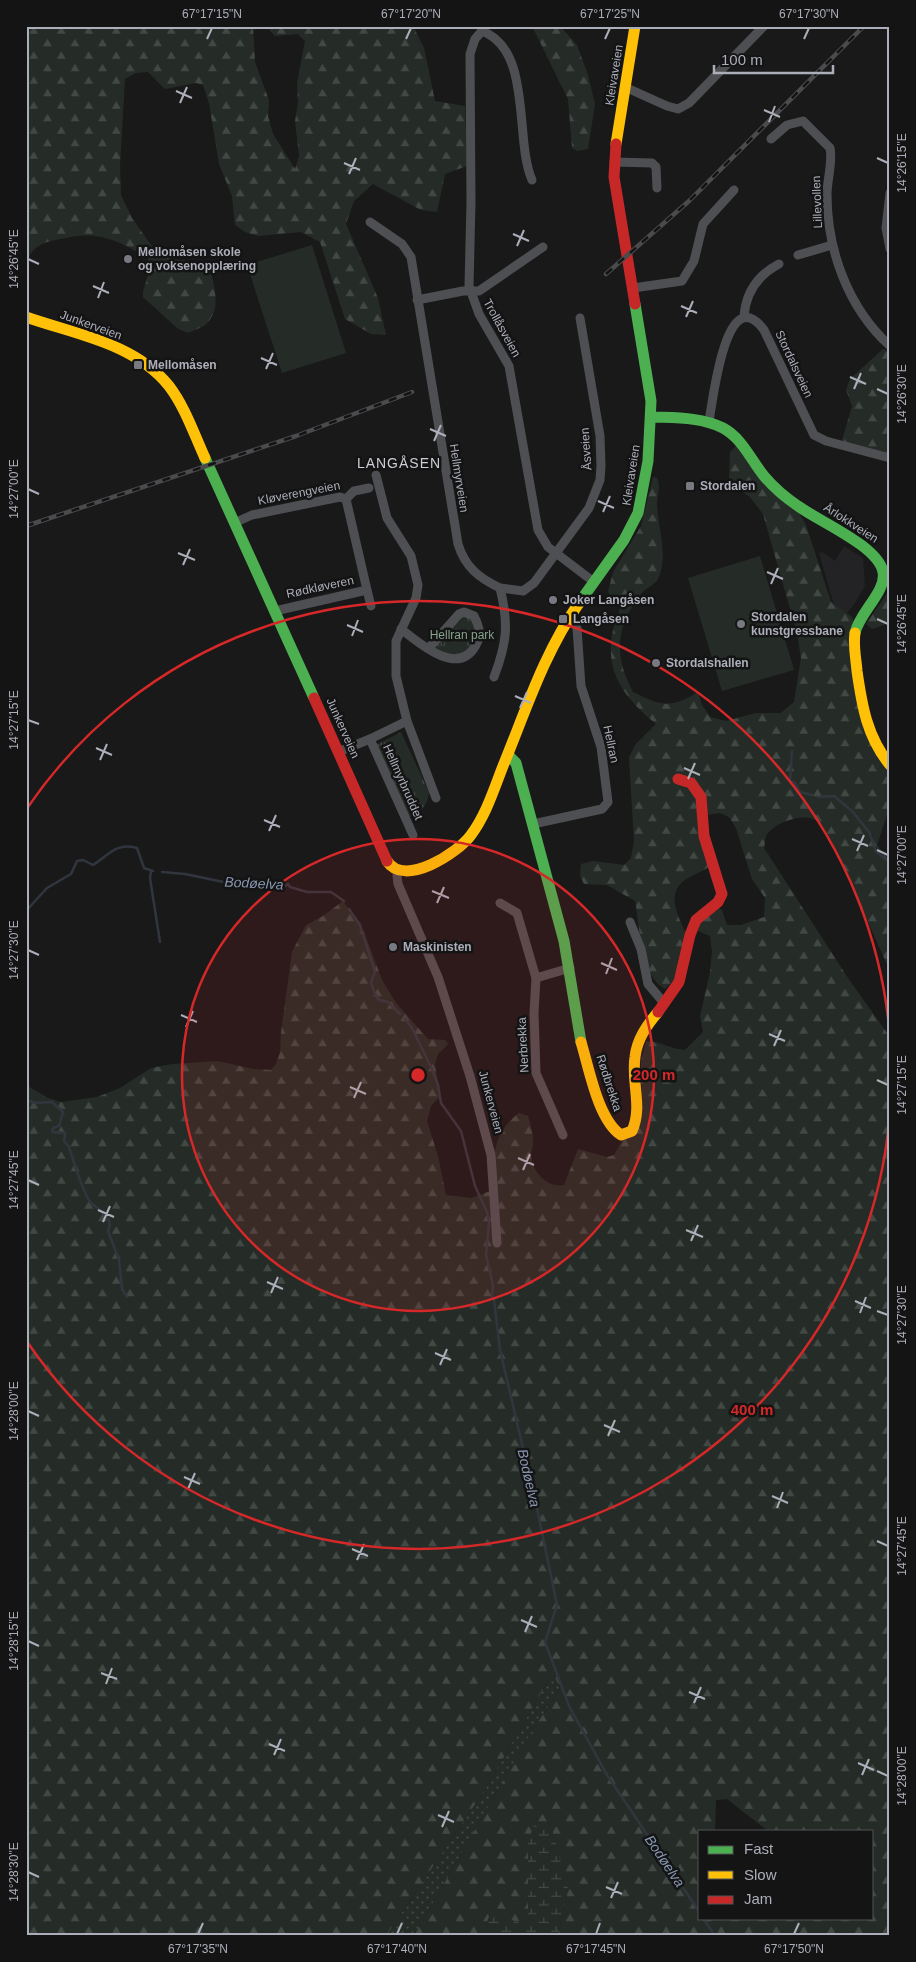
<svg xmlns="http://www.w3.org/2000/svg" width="916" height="1962" font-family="Helvetica,sans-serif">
<defs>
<pattern id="grass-dots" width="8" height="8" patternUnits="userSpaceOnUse" patternTransform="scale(1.25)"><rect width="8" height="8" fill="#252c27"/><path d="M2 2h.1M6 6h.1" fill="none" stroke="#424844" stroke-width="1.8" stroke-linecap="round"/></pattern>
<pattern id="forest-firs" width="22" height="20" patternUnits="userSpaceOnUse" patternTransform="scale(1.25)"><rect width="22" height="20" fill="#252c27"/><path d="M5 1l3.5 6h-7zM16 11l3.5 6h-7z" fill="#424844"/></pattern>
<pattern id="wetland-marsh" width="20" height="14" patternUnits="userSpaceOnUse" patternTransform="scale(1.25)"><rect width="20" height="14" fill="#252c27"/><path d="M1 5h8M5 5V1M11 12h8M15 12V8" fill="none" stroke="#424844"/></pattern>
<pattern id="park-tufts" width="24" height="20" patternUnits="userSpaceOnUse" patternTransform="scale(1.25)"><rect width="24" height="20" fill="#252c27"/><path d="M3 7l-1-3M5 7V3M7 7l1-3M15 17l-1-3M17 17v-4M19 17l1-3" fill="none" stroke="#424844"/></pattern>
</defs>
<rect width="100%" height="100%" fill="#19191a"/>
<path fill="#232325" d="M844,546l19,12 2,28 -12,20 -14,16 -20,-69 3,-1 13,9z"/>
<path fill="url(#grass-dots)" d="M553,1672l7,17 -30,45 -116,202h-28l100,-148z"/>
<g fill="url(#forest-firs)" fill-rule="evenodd">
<path d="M26,26h227l2,36 14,38 -1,16 5,18 22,35 4,-13 -4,-35 3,-19 -1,-19 8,-42 -7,-7 -23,2 -5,-5 -1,-5h144l11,22 11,53 30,5 2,60 -22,8 -8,38 -16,-2 -48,-26 -19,17 -8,23 32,74 8,37 -15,-1 -26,-15 -25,-77 -19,-10 -43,4 -13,-4 -10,-7 -3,-29 -13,-32 -10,-61 -6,-18 -7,-2 -31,6 -17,-17 -12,1 -11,6 -5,86 1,30 11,23 21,30 21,11 35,5c4,18 14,45 -3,60 -4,4 -12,6 -18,9l-11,-5 -34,-31v-5l6,-21 -1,-13c-32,-19 -50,-28 -88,-19 -18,4 -24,5 -34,22z"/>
<path d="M532,26h28l17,19 11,30 7,29 -7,45 -11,2 -5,-3 -4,-49z"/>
<path d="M883,349l7,2v104l-47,-12 -1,-3 10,-34 -6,-16 4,-11z"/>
<path d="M738,444l58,64 10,17 25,77 21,15 2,6 -3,39 39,109v35l-13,39 13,17v109l-59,-130c-4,-6 -7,-16 -13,-20 -13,-9 -44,1 -52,15 -1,3 -1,8 -2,12l84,130 42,59v899h-332l10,-47 -40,-48v74l-4,11 -37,-4 -1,14h-72l116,-202 30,-45 -7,-17 -67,116 -100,148h-360v-851l22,13 13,4 36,-5 23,-9 31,-20 21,-4 45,-3 36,8 18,1 5,-6 4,-12 1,-20 11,-80 14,-27 17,-9 20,-15 21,31 18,48 14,23 32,36 17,1 3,4 -10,10 -3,10 5,32 -9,10 -4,15 11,35 8,39 25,3 25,-9c-4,-32 -4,-55 23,-76l9,3c3,9 5,18 5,27 0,4 -2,8 -2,12 1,17 16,33 33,30l14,-36 29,8 7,-2 28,-47 -1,-47 5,-20c14,0 24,8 39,9l18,-18 -3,-16 10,-44 2,-21 -2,-15 -12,-5 1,-12 19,-11 4,2 5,15h14l23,-8 1,-19 -13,-19 -16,-51 -7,-11 -9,-4 -14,2 6,49c-7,7 -16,9 -24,14 -26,15 -8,41 1,62l-13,38 -11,11c-25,-14 -25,-62 -30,-88l-28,-16 -23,-1 -4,-8 1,-12 12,-3 31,4 7,-7 3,-17 -5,-84 7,-13 20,-20c-41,-34 -57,-64 -36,-115l-12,-17 5,-20 28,-46 12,-49 4,1c4,9 0,17 0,26 1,25 11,49 2,73 -3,8 -14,11 -19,18 -25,33 -26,61 -7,97 28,14 38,17 65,0l4,13 8,12 16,4 30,-8h25l13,-11 7,-44 -4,-25 -34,-119 -13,-17 -17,-12 -4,-6 1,-27zM727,1799l41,32h104v87h-172v-87h15l1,-31z"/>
<path d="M888,592l2,29 -6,4 -12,4 -6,-5z"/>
</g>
<path fill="url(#wetland-marsh)" d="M536,1821l16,8 16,60 -10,47h-72l1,-14 4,-11 33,14 4,-10v-74z"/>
<g fill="url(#park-tufts)">
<path d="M462,615l5,1 10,9c-1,13 -6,31 -24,31 -6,0 -13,-5 -19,-7v-3z"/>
<path d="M401,732l28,60c-1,12 -9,23 -21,25l-32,-72z"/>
</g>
<g fill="#252c27">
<path d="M312,245l34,108 -64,20 -35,-108z"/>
<path d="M760,556l34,114 -72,21 -34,-113z"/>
<path d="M407,748l11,21 -21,10 -11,-20z"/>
</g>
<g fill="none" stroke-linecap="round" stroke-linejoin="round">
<g stroke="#31363e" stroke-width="2.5">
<path d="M792,751l-2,30 4,1 6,10 12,3"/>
<path d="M818,797l16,-1 18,15 17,21 7,19 14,12"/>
<path d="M151,871l-1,7 10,64"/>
<path d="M162,872l23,2 53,11 47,1 3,-2 2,3 17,5h24l13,9"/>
<path d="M349,909l11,16 15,47 -4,11 4,11 4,6 9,2 12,12"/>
<path d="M26,911l21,-23 24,-14 6,-13 6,-1 10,5c16,-10 23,-23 44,-17l7,20 9,3"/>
<path d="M405,1019l7,9 20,41 6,16 3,18 20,28 14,55 12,26 2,10 -3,33 7,30 -1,12 2,3 6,50 37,158 20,97 -12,37 24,64 38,69 93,138"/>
<path d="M26,1100l10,3 16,-1 11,10 -4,14 -6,2 -1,4 13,1 -1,8 5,6c4,12 15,49 22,56 8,7 24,15 17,28l11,29 3,29 5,8"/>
<path d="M703,1918l12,18"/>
</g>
<g stroke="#4e4f52" stroke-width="9">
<path d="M482,26v5c51,19 32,108 50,149"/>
<path d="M482,31l-7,8 -5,15 1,148 -2,84 10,28 30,52 29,164 10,17 46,35"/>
<path d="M627,88l40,18 11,3 11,-6 75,-77"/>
<path d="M771,139l16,-14 16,-4 27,27c3,14 -3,32 -3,46 0,56 21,114 63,152"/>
<path d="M614,162l38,1 4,4 1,21"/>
<path d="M890,193l-4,35 4,21"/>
<path d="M370,222l32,22 9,13 47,287c7,23 21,34 42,44 9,36 7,55 -6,89"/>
<path d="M798,255l34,-10"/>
<path d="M633,288l49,-7 12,-20 9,-37 31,-34"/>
<path d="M417,300l46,-9h16l64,-44"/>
<path d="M744,316c2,-24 14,-41 35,-52"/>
<path d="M709,421c4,-21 17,-142 55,-91l50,105 12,6 64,17"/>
<path d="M376,475l11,43 24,38 7,29 -2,13 -20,43v35l11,45"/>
<path d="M346,499l8,-8 15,-3"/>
<path d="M234,523l18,-8 88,-18 6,2"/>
<path d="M500,588l23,3 11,-8 55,-75 11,-28 1,-14 -1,-30 -20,-118"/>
<path d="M367,590l4,16"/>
<path d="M275,611l92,-21 -21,-91"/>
<path d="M401,629c18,14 57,49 75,16 6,-10 3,-19 -2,-29l-10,-4 -5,2 -31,35"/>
<path d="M338,752l32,-13"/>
<path d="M533,824l69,-15 6,-7 -7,-55 -20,-61 -4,-58 -7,-12"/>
<path d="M413,835l-43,-96 37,-18 29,77"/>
<path d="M399,871l-2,5 1,8 40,93 32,99 21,79 6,88"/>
<path d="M500,903l17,10 19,65 -2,35 2,60 27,62"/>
<path d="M630,922l11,27 7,35 16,19"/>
<path d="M536,978l34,-10"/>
</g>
<g stroke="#4caf50" stroke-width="11">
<path d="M652,417c23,1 49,0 71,11 19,10 28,32 41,48 10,12 22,22 34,30 22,16 80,40 85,66 4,19 -24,41 -28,61"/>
<path d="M205,458l109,240"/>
<path d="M579,603l45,-63 14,-27 10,-52 3,-60 -16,-97"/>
<path d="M509,756l7,7 48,178 17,101"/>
</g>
<g stroke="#ffc107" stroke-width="11">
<path d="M616,144l19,-118"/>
<path d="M26,317c48,17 109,26 143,69 16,21 25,48 36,72"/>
<path d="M855,633c-2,13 1,25 2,38 5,35 10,66 33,94"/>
<path d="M387,861c17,27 71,-8 84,-26 15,-20 23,-46 32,-69 23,-56 41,-113 76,-163"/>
<path d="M581,1042c8,26 17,78 40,93l11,-4c11,-25 -1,-48 3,-74 2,-18 12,-32 23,-45"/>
</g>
<g stroke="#c62828" stroke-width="11">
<path d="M616,144l-2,33 21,127"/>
<path d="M314,698l73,163"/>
<path d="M658,1012l21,-30 11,-47 6,-15 22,-18 4,-8 -18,-58 -3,-39 -10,-14 -13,-4"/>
</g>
<g stroke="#4b4b4e" stroke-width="4.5">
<g id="rail">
<path d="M606,274l83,-73 175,-175"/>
<path d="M26,526l270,-90 116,-44"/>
</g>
</g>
<use href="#rail" stroke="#141415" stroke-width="2.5" stroke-dasharray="8" stroke-linecap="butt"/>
</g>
<path fill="none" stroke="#acaeb9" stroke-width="2" d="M207,39l5,-11M406,39l5,-11M605,39l5,-11M804,39l5,-11M176,91l16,7M180,103l7,-16M764,110l16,7M769,122l6,-16M877,158l11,5M344,163l16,7M349,174l7,-16M513,234l16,7M517,246l7,-16M28,259l11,5M93,286l16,7M98,298l6,-16M681,306l16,7M686,317l7,-16M261,358l16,7M266,369l7,-16M850,377l16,7M854,389l7,-16M877,389l11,5M430,429l16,7M434,441l7,-16M28,489l11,5M598,501l16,7M603,512l7,-16M178,553l17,7M183,565l7,-16M767,572l16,7M771,584l7,-16M877,619l11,5M347,625l16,7M352,636l6,-16M515,696l16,7M520,708l7,-16M28,720l11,4M96,748l16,7M100,760l7,-16M684,768l16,7M688,779l7,-16M264,820l16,7M269,831l7,-16M852,839l16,7M877,850l11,5M857,851l7,-16M432,891l17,7M437,903l7,-16M28,950l11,5M601,963l16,7M606,974l6,-16M181,1015l16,7M186,1027l7,-16M769,1034l16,7M774,1046l7,-16M877,1080l11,5M350,1087l16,7M354,1098l7,-16M518,1158l16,7M523,1170l7,-16M28,1180l11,5M98,1210l16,7M103,1222l7,-16M686,1230l17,7M691,1241l7,-16M267,1282l16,7M271,1293l7,-16M855,1301l16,7M877,1311l11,4M860,1313l6,-16M435,1353l16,7M440,1365l7,-16M28,1411l11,5M604,1425l16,7M608,1436l7,-16M184,1477l16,7M188,1489l7,-16M772,1496l16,7M777,1508l6,-16M877,1541l11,5M352,1549l16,7M357,1560l7,-16M521,1620l16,7M525,1632l7,-16M28,1641l11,5M101,1673l16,6M106,1684l6,-16M689,1692l16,7M694,1703l7,-16M269,1744l16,7M274,1755l7,-16M858,1763l16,7M877,1771l11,5M862,1775l7,-16M438,1815l16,7M442,1827l7,-16M28,1872l11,5M606,1887l16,7M611,1898l7,-16M198,1934l5,-11M397,1934l5,-11M596,1934l4,-11M794,1934l5,-11"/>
<circle cx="418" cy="1075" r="236" fill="#d62828" fill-opacity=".12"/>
<g fill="none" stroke="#d62828" stroke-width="2.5">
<circle cx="418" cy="1075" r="236"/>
<path d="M890 1112A473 473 0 0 1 28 1343M28 807A473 473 0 0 1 890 1038"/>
</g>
<g fill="#797a81" stroke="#141415" stroke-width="2">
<circle cx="128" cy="259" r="5"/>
<rect x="133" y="360" width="10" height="10" rx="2.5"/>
<rect x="685" y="481" width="10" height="10" rx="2.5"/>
<circle cx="553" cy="600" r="5"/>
<rect x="558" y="614" width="10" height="10" rx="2.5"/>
<circle cx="741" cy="624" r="5"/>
<circle cx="656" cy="663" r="5"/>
<circle cx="393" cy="947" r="5"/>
</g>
<g text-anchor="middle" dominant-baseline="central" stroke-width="5" stroke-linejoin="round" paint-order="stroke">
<g font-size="12" fill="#acaeb9" stroke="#141415">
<text transform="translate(614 75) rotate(-81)">Kleivaveien</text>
<text transform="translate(817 202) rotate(-92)">Lillevollen</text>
<text transform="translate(91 325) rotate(20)">Junkerveien</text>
<text transform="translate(502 328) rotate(61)">Trollåsveien</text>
<text transform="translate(794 364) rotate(65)">Stordalsveien</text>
<text transform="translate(586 449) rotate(-94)">Åsveien</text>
<text transform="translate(631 475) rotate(-81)">Kleivaveien</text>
<text transform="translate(459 478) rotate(81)">Hellmyrveien</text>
<text transform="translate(299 493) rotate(-11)">Kløverengveien</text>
<text transform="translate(851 523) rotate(33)">Årlokkveien</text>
<text transform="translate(320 587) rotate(-12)">Rødkløveren</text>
<text transform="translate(343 728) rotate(66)">Junkerveien</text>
<text transform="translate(611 744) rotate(78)">Hellran</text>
<text transform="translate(403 782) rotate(66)">Hellmyrbruddet</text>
<text transform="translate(523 1045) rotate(-93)">Nerbrekka</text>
<text transform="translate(609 1083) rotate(72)">Rødbrekka</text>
<text transform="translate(491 1102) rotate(75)">Junkerveien</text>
</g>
<g font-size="12" font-weight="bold" fill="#acaeb9" stroke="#141415" text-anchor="start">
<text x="138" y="252">Mellomåsen skole<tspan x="138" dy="14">og voksenopplæring</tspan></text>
<text x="148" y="365">Mellomåsen</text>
<text x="700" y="486">Stordalen</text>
<text x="563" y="600">Joker Langåsen</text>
<text x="751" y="617">Stordalen<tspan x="751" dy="14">kunstgressbane</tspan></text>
<text x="573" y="619">Langåsen</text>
<text x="666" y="663">Stordalshallen</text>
<text x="403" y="947">Maskinisten</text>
</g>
<g font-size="12" fill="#85a28b" stroke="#141415">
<text x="462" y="635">Hellran park</text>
</g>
<g font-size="14" letter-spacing="1" fill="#cdced5" stroke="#141415">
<text x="399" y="463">LANGÅSEN</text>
</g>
<g font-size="14" font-style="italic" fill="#8797b0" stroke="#141415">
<text transform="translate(254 883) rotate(3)">Bodøelva</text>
<text transform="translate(529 1478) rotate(77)">Bodøelva</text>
<text transform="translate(665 1861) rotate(56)">Bodøelva</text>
</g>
</g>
<circle cx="418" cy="1075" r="8" fill="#d62828" stroke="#141415" stroke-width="2.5"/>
<g font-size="15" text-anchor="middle" font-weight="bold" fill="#d62828" stroke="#141415" stroke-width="5" stroke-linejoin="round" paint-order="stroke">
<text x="654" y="1080">200 m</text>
<text x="752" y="1415">400 m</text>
</g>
<rect width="916" height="1962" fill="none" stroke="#141415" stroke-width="55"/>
<rect x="698" y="1830" width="175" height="90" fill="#141415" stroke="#515257"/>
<rect x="708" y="1846" width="25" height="8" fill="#4caf50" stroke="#515257"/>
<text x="744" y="1854" font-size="15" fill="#acaeb9">Fast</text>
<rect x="708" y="1871" width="25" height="8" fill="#ffc107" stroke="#515257"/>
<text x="744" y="1880" font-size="15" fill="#acaeb9">Slow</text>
<rect x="708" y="1896" width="25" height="8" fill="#c62828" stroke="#515257"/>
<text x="744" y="1904" font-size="15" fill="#acaeb9">Jam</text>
<path d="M714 65v8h119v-8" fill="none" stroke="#acaeb9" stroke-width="2.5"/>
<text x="721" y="65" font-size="15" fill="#acaeb9" stroke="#141415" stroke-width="4" paint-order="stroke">100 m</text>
<rect x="28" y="28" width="860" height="1906" fill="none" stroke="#acaeb9" stroke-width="2"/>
<g font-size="12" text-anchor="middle" fill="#acaeb9">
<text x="212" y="18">67°17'15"N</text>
<text x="411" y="18">67°17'20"N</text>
<text x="610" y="18">67°17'25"N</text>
<text x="809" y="18">67°17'30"N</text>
<text transform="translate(902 163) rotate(-90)" y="4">14°26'15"E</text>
<text transform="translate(14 259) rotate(-90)" y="4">14°26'45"E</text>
<text transform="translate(902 394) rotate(-90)" y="4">14°26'30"E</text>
<text transform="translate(14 489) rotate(-90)" y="4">14°27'00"E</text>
<text transform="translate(902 624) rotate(-90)" y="4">14°26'45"E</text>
<text transform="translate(14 720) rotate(-90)" y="4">14°27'15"E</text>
<text transform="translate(902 855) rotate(-90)" y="4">14°27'00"E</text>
<text transform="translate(14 950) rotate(-90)" y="4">14°27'30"E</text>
<text transform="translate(902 1085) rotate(-90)" y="4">14°27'15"E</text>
<text transform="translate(14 1180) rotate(-90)" y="4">14°27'45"E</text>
<text transform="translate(902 1315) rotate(-90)" y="4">14°27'30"E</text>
<text transform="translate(14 1411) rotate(-90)" y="4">14°28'00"E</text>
<text transform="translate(902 1546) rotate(-90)" y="4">14°27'45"E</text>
<text transform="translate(14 1641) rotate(-90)" y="4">14°28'15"E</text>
<text transform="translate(902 1776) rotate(-90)" y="4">14°28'00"E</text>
<text transform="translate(14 1872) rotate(-90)" y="4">14°28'30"E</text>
<text x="198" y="1953">67°17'35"N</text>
<text x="397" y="1953">67°17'40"N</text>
<text x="596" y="1953">67°17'45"N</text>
<text x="794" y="1953">67°17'50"N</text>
</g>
</svg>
